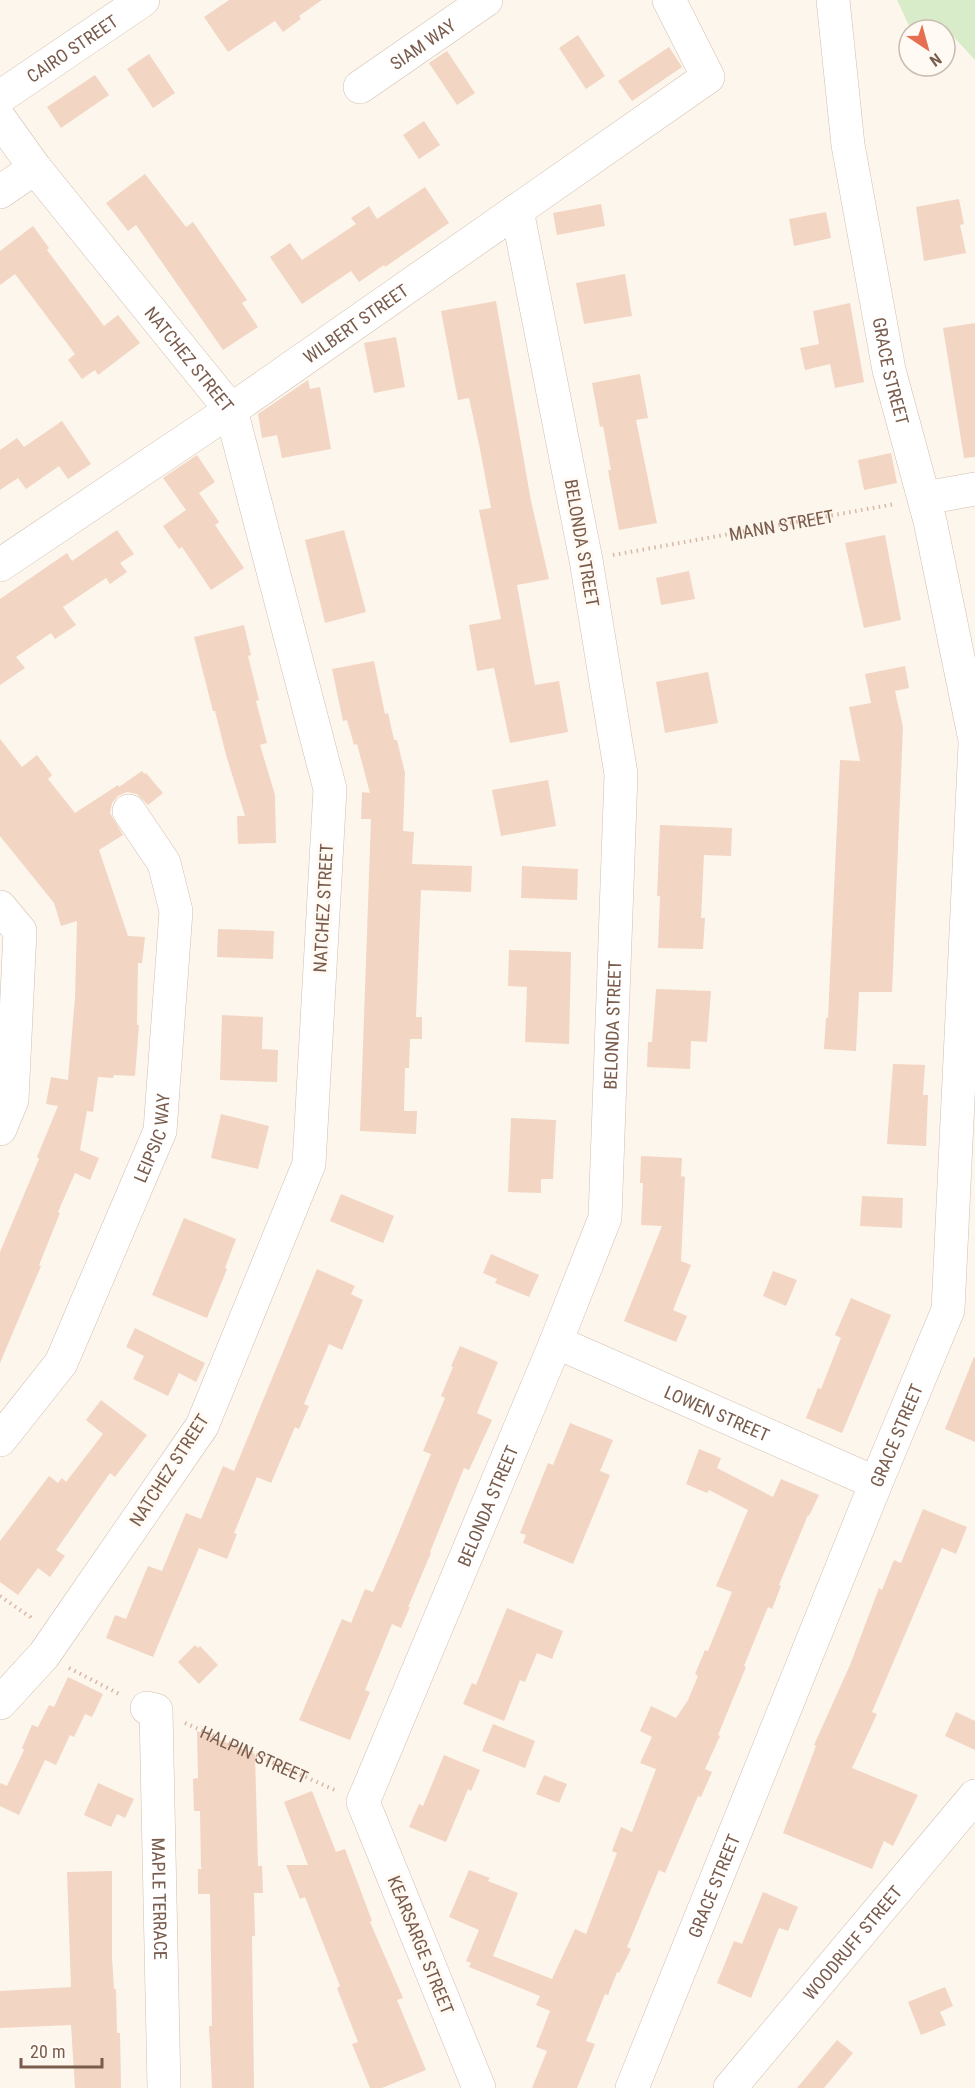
<svg xmlns="http://www.w3.org/2000/svg" width="975" height="2088" font-family="'Roboto Condensed',sans-serif">
<rect width="100%" height="100%" fill="#fdf6ec"/>
<path fill="#d8ecc9" d="M897,0h78v60l-23,-25 -7,1v-6h-34z"/>
<g fill="#f3d5c3">
<path d="M229,0h93l-23,16 2,3 -18,13 -8,-11 -47,31 -24,-35z"/>
<path d="M578,35l27,41 -19,13 -27,-41z"/>
<path d="M669,47l13,20 -50,34 -14,-20z"/>
<path d="M447,51l28,42 -18,12 -28,-42z"/>
<path d="M149,54l26,39 -22,15 -26,-39z"/>
<path d="M95,75l14,20 -48,33 -14,-21z"/>
<path d="M424,121l16,24 -21,14 -16,-24z"/>
<path d="M145,174l41,53 7,-5 54,78 -5,3 16,24 -35,23 -87,-125 -8,6 -22,-28z"/>
<path d="M425,187l24,36 -64,44 -1,-2 -25,17 -8,-11 -49,33 -32,-47 20,-14 12,17 54,-36 -5,-6 18,-12 8,13z"/>
<path d="M959,199l5,25 -4,1 6,28 -42,8 -8,-54z"/>
<path d="M601,204l4,22 -48,9 -4,-22z"/>
<path d="M826,212l5,26 -37,8 -5,-27z"/>
<path d="M33,226l16,22 -2,2 57,76 14,-11 22,28 -42,32 -3,-5 -13,9 -14,-19 7,-6 -60,-80 -15,11v-34z"/>
<path d="M625,274l7,42 -48,8 -8,-41z"/>
<path d="M496,301l35,200 18,78 -32,6 18,100 24,-4 9,51 -58,11 -16,-75 -17,3 -8,-46 32,-6 -22,-109 12,-2 -11,-59 -11,-51 -11,2 -17,-89z"/>
<path d="M850,303l14,79 -29,6 -5,-24 -25,6 -5,-22 19,-4 -6,-33z"/>
<path d="M975,323v134l-11,1 -21,-130z"/>
<path d="M396,337l9,50 -31,6 -10,-50z"/>
<path d="M640,374l8,44 -12,2 21,103 -38,7 -11,-60h3l-8,-44 -3,1 -8,-44z"/>
<path d="M308,380l2,9 10,-2 11,62 -49,9 -5,-23 -15,3 -4,-24z"/>
<path d="M62,421l29,43 -23,15 -9,-13 -33,23 -8,-11 -18,12v-40l17,-12 7,9z"/>
<path d="M891,453l6,30 -33,7 -6,-30z"/>
<path d="M197,455l18,27 -16,11 20,29 -4,3 29,43 -33,22 -29,-43 -3,2 -16,-23 23,-16 -23,-32z"/>
<path d="M117,530l17,24 -14,9 7,9 -17,12 -4,-6 -43,29 13,18 -21,14 -4,-6 -35,24 9,11 -25,17v-86l67,-46 5,8z"/>
<path d="M344,530l22,82 -41,11 -20,-83z"/>
<path d="M885,535l16,85 -37,8 -19,-85z"/>
<path d="M689,571l6,28 -34,6 -5,-27z"/>
<path d="M244,625l7,30 -3,1 11,44 -3,1 11,42 -7,2 15,50 1,48 -38,1 -1,-28h8l-19,-61 -11,-44h-2l-19,-74z"/>
<path d="M374,661l11,53 3,-1 6,27h3l8,33 -2,58 11,1 -2,32 60,2 -1,26 -50,-2 -5,127h6v22h-12l-1,29h-4l-1,43h13l-1,23 -56,-3 11,-312h-10l1,-27 8,1 -13,-49 -3,1 -7,-25 -4,1 -11,-52z"/>
<path d="M905,666l4,22 -14,3 8,36 -11,265h-33l-3,59 -32,-2 2,-31h2l12,-258 20,1 -11,-54 22,-4 -6,-29z"/>
<path d="M708,672l10,51 -53,10 -9,-51z"/>
<path d="M0,739l22,28 15,-12 15,20 -4,4 27,34 43,-28 1,2 23,-16 2,3 2,-1 17,20 -15,12 -11,-11 -10,-2 -9,4 -6,7 -2,10 13,22 -24,15 29,86 17,1 -3,26h-4l-1,62h2l-4,51 -21,-1 -1,3 -15,-1 -5,35 -6,-1 -7,39 19,8 -9,22 -15,-7 -17,39 2,1 -21,52 2,1 -41,97v-111l39,-93 -2,-2 21,-51 -12,-2 5,-27 17,3 7,-82 2,-77 -16,5 -7,-23 -54,-67z"/>
<path d="M548,780l8,46 -55,10 -9,-46z"/>
<path d="M660,825l72,3 -1,28 -27,-1 -3,63h4l-2,31 -45,-1 2,-52h-3z"/>
<path d="M522,866l56,3 -1,31 -56,-2z"/>
<path d="M218,929l56,2 -1,28 -56,-2z"/>
<path d="M509,950l62,2 -2,92 -44,-2 2,-55 -19,-1z"/>
<path d="M656,989l55,2 -4,51 -16,-1 -1,28 -43,-2 1,-25h4z"/>
<path d="M222,1015l41,2 -1,32 16,1 -1,32 -57,-2z"/>
<path d="M893,1064l32,1 -2,30h5l-2,51 -39,-2z"/>
<path d="M221,1114l48,12 -11,43 -47,-11z"/>
<path d="M511,1118l45,2 -3,59h-12v14l-33,-1z"/>
<path d="M641,1156l41,2 -1,20 1,-2 3,1 -4,84 10,4 -18,45 14,6 -11,26 -52,-21 38,-95 -21,-1 2,-42h-3z"/>
<path d="M341,1194l53,22 -11,27 -53,-22z"/>
<path d="M862,1196l41,2 -1,30 -42,-2z"/>
<path d="M184,1218l52,21 -11,29 2,1 -20,49 -55,-23z"/>
<path d="M491,1254l48,21 -10,22 -34,-14 2,-4 -14,-6z"/>
<path d="M317,1269l38,17 -4,8 12,6 -21,50 -13,-6 -25,60 5,2 -10,23 -4,-2 -24,56 -14,-6 -23,56 3,1 -10,25 -28,-11 -46,109 -47,-19 9,-23 11,4 22,-53 14,5 24,-58 15,6 22,-53 11,5z"/>
<path d="M773,1271l24,9 -11,26 -23,-10z"/>
<path d="M851,1298l40,17 -49,118 -36,-15 12,-30 3,1 20,-51 -6,-3z"/>
<path d="M135,1328l70,35 -9,19 -17,-9 -11,23 -35,-17 11,-23 -18,-9z"/>
<path d="M460,1346l38,16 -21,51 15,7 -23,50 -5,-2 -34,84 1,1 -23,54h2l-9,21 -9,-4 -27,66 5,2 -20,48 -51,-20 43,-101 9,4 14,-34 8,3 26,-60 32,-78 -8,-3 22,-53 -4,-2 12,-29 -2,-1z"/>
<path d="M974,1357h1v85l-30,-13z"/>
<path d="M101,1400l46,35 -32,42 -5,-4 -54,77 9,6 -15,21 -12,-9 -20,27 -18,-13v-41l49,-65 9,7 4,-5 4,4 37,-48 -17,-14z"/>
<path d="M570,1423l43,17 -13,31 10,4 -37,89 -50,-21 3,-8 -6,-2 28,-70 5,2z"/>
<path d="M699,1449l22,9 -4,10 56,29 8,-18 38,16 -10,21 -1,-1 -29,70 2,1 -9,23 -4,-2 -24,59 2,1 -28,68 2,1 -15,33 7,3 -11,25 -3,-1 -33,77 -6,-3 -32,77 4,2 -12,24 -2,-1 -9,23 -3,-1 -19,47 9,3 -18,44h-45l15,-37 -11,-4 14,-36 -14,-6 4,-9 -71,-29 2,-4 -5,-2 13,-31 -30,-13 20,-47 21,8 -2,3 30,12 -25,63 59,23 23,-50 11,5 31,-81 -5,-2 9,-24 11,5 24,-63 -16,-6 12,-26 -12,-6 11,-25 25,12 12,-18 10,-24 -3,-2 10,-24 3,1 24,-59 -16,-6 32,-76 -39,-20 -2,3 -21,-9z"/>
<path d="M923,1509l44,18 -11,27 -14,-6 -70,164 5,2 -25,54 66,27 -25,51 -9,-5 -12,28 -89,-36 33,-87 -2,-1 36,-80 29,-77 3,2 12,-30 7,3z"/>
<path d="M507,1608l56,23 -11,28 -15,-6 -12,29 -5,-2 -16,41 -41,-17 9,-21 4,2z"/>
<path d="M195,1645l3,3 2,-2 18,19 -19,19 -21,-22z"/>
<path d="M68,1677l35,17 -11,23 -7,-3 -11,23 -4,-2 -14,30 -11,-5 -26,55 -19,-9v-23l7,3 17,-36 -2,-2 10,-23 6,2 11,-22 5,2z"/>
<path d="M956,1712l19,9v29l-30,-14z"/>
<path d="M493,1724l42,17 -10,27 -43,-17z"/>
<path d="M197,1731l58,23 3,112h4l1,27h-9l1,43h-3l2,152h-42l-3,-62h3l-2,-132h-12v-25h5l-2,-1 -1,-57h-6l-1,-32 5,-1z"/>
<path d="M444,1755l36,15 -9,21 -3,-2 -22,53 -37,-15 10,-23 4,2z"/>
<path d="M544,1775l23,9 -8,19 -23,-9z"/>
<path d="M98,1783l36,16 -9,19 -8,-4 -6,13 -27,-12z"/>
<path d="M312,1791l24,61 9,-3 27,72 -2,1 33,76 -6,2 29,70 -44,18h-12l-18,-44 6,-2 -21,-54 3,-2 -35,-89 -5,2 -14,-34h22l-24,-63z"/>
<path d="M112,1871v86l2,32h2l1,44h3l1,55h-46l-4,-63 -71,3v-37l71,-4 -4,-115z"/>
<path d="M763,1892l35,15 -10,24 -9,-3 -28,70 -34,-15 17,-42 8,3z"/>
<path d="M945,1987l8,19 -13,6 6,13 -25,10 -13,-33z"/>
<path d="M837,2040l16,13 -29,35h-27z"/>
</g>
<g fill="none" stroke-linecap="round" stroke-linejoin="round">
<g stroke="#d1beb0" stroke-width="34">
<g id="minor">
<path id="s3" d="M833,0l15,145 41,225 41,151 45,219"/>
<path id="s4" d="M360,87l126,-87"/>
<path id="s5" d="M0,97l143,-97"/>
<path id="s6" d="M0,119l35,49 196,242 99,379 -21,375 -107,262 -158,229 -44,48"/>
<path d="M0,192l35,-24"/>
<path d="M925,498l50,-9"/>
<path id="s7" d="M0,565l231,-155 477,-333 -39,-77"/>
<path d="M0,907l20,24 -8,169 -12,29"/>
<path id="s8" d="M556,1342l320,141"/>
<path id="s9" d="M0,1440l61,-77 99,-232 16,-220 -12,-48 -35,-52"/>
<path id="s10" d="M147,1708l9,2 8,378"/>
<path id="s11" d="M479,2088l-116,-286 193,-460 49,-124 16,-444 -35,-214 -69,-350"/>
<path id="s12" d="M632,2088l244,-605 72,-173 27,-566"/>
<path id="s13" d="M730,2088l245,-292"/>
</g>
</g>
<g stroke="#d9b8a5" stroke-width="4" stroke-dasharray="1.5 4.5" stroke-linecap="butt">
<path id="s1" d="M613,555l282,-51"/>
<path d="M0,1596l30,21 1,4"/>
<path d="M69,1668l52,27"/>
<path id="s2" d="M185,1723l152,68"/>
</g>
<use href="#minor" stroke="#fff" stroke-width="33"/>
</g>
<g text-anchor="middle" dominant-baseline="central" stroke-width="6" stroke-linejoin="round" paint-order="stroke">
<g font-size="18" fill="#7a5c4d" stroke="#fffaf3">
<text stroke="none"><textPath href="#s4" startOffset="76">SIAM WAY</textPath></text>
<text stroke="none"><textPath href="#s5" startOffset="87">CAIRO STREET</textPath></text>
<text stroke="none"><textPath href="#s7" startOffset="430">WILBERT STREET</textPath></text>
<text stroke="none"><textPath href="#s6" startOffset="306">NATCHEZ STREET</textPath></text>
<text stroke="none"><textPath href="#s3" startOffset="376">GRACE STREET</textPath></text>
<text stroke="none"><textPath href="#s1" startOffset="171">MANN STREET</textPath></text>
<text transform="translate(582 543) rotate(80)">BELONDA STREET</text>
<text transform="translate(323 908) rotate(-87)">NATCHEZ STREET</text>
<text stroke="none"><textPath href="#s11" startOffset="1134">BELONDA STREET</textPath></text>
<text stroke="none"><textPath href="#s9" startOffset="342">LEIPSIC WAY</textPath></text>
<text stroke="none"><textPath href="#s8" startOffset="176">LOWEN STREET</textPath></text>
<text stroke="none"><textPath href="#s12" startOffset="704">GRACE STREET</textPath></text>
<text transform="translate(169 1470) rotate(-57)">NATCHEZ STREET</text>
<text stroke="none"><textPath href="#s11" startOffset="630">BELONDA STREET</textPath></text>
<text stroke="none"><textPath href="#s2" startOffset="76">HALPIN STREET</textPath></text>
<text stroke="none"><textPath href="#s12" startOffset="218">GRACE STREET</textPath></text>
<text stroke="none"><textPath href="#s10" startOffset="198">MAPLE TERRACE</textPath></text>
<text stroke="none"><textPath href="#s13" startOffset="190">WOODRUFF STREET</textPath></text>
<text transform="translate(421 1945) rotate(68)">KEARSARGE STREET</text>
</g>
</g>
<g transform="translate(927 48) rotate(144)"><circle r="28" fill="#fffaf3" stroke="#cabbb1" stroke-width="1.5"/>
<path d="M0-4.5L10 22L0 15L-10 22Z" fill="#e76f51"/>
<text y="-9" font-size="16" font-weight="bold" text-anchor="middle" fill="#7a5c4d">N</text>
</g>
<path d="M21 2058v9h81v-9" fill="none" stroke="#7a5c4d" stroke-width="3"/>
<text x="30" y="2058" font-size="18" fill="#7a5c4d" stroke="#fffaf3" stroke-width="4.5" paint-order="stroke">20 m</text>
</svg>
